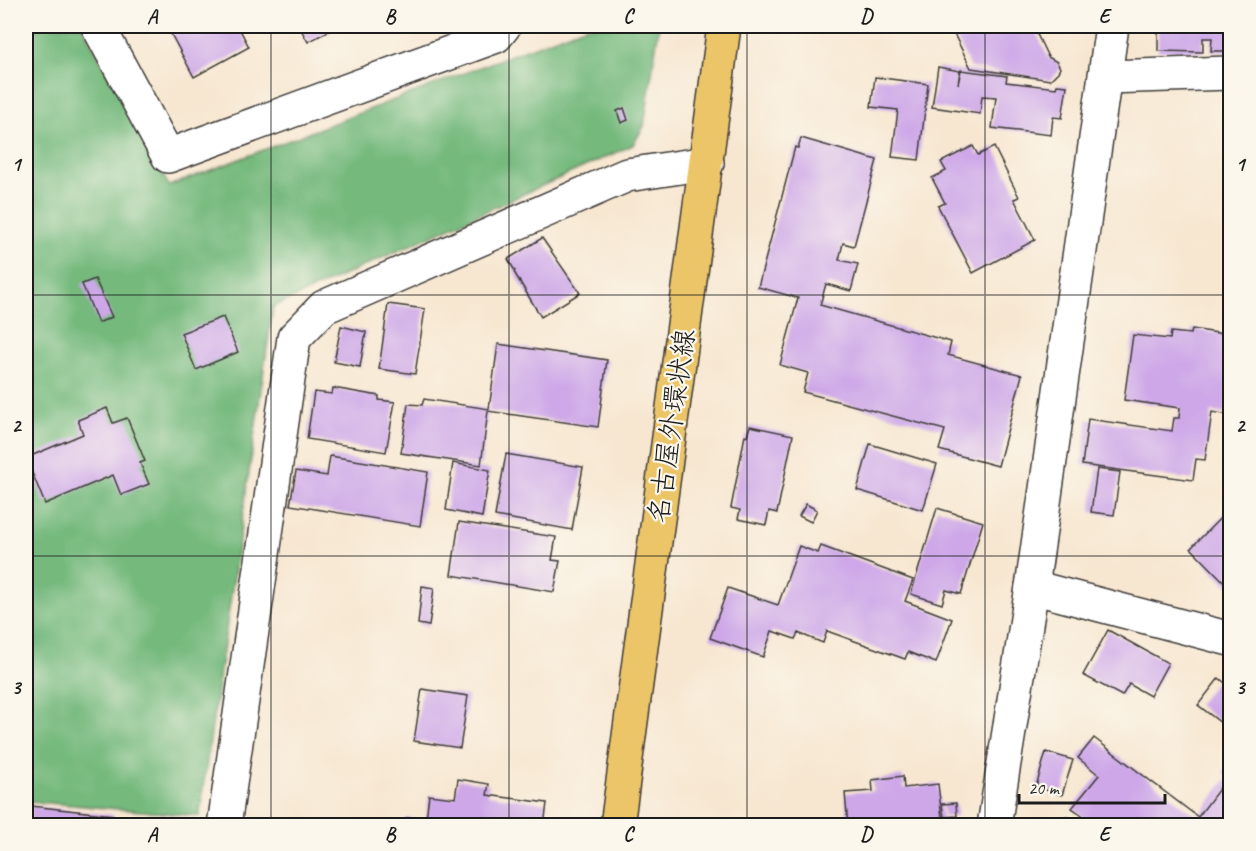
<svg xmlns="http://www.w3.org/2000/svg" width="1256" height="851" font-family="Caveat,'Klee One',sans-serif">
<rect width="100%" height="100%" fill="#fbf7ec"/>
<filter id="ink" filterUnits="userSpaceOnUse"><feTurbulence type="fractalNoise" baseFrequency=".0167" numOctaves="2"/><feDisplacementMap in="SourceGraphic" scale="12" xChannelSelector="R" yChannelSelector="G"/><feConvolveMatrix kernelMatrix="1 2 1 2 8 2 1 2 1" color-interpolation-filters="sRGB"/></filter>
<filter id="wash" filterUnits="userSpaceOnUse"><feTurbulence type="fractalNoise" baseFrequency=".008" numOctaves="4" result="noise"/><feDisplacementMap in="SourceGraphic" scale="24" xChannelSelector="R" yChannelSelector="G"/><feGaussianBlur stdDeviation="1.35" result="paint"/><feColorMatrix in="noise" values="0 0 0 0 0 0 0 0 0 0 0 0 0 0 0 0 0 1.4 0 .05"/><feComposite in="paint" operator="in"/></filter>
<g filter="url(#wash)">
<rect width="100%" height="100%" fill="#f7e7d1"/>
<path fill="#75b97d" stroke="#486a4c" stroke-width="1.5" d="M45,26h37l87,160 418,-160h72l-15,100 -11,19 -360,162 -74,509 -173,-15v-767z"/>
<g id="blocks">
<g fill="#cda7e8">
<path d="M182,26h56l11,21 -55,30 -24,-45z"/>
<path d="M299,26h39l-30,16z"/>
<path d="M950,26h83l15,31 9,5 3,6 -2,4 -8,8 -79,-12z"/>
<path d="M1158,26h72v25h-19l1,-13h-9v14l-45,-1z"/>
<path d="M938,67l22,4 -2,13 3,-14 46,6 -1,6 50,6 1,-3 10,1 -5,32 -9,-1 -2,18 -59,-7 4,-31 -14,-1 -2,18 -48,-7z"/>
<path d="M875,77l53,7 -9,76 -27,-3 6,-47 -27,-3z"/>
<path d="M624,108l4,12 -7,3 -4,-12z"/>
<path d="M801,138l76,22 -23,86 -11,-3 -4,17 19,4 -7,27 -25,-7 -6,21 131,37 -3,13 74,20 -24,91 -59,-16 6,-20 -142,-38 5,-19 -28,-8 18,-67 -40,-11 37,-140 3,1z"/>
<path d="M973,146l5,9 16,-8 25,50 -5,2 21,41 -62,33 -35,-67 7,-3 -13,-25 14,-7 -5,-9z"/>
<path d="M542,238l38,55 -39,24 -27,-45 1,-1 -7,-12z"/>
<path d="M95,279l17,38 -14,6 -16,-39z"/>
<path d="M388,304l37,5 -10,65 -36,-5z"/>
<path d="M223,317l15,35 -42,18 -15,-37z"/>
<path d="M341,326l25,6 -6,35 -26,-5z"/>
<path d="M1192,329l38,6v80l-18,-3 -7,48 -9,-1 -3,21 -111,-15 6,-46 84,12 2,-13h5l1,-10 -56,-8 9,-65 37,4 1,-7 20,2z"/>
<path d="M498,344l109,16 -9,67 -110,-16 -7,54 -80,-12 7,-49 14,1 2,-6 65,10z"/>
<path d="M333,388l46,8v4l16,2 -9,50 -79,-13 7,-47 18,2z"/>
<path d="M107,408l6,15 14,-5 18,43 -5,2 9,21 -28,11 -8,-20 -68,29 -19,-46 57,-24 -5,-14z"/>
<path d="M750,426l43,9 -16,78 -8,-2 -3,14 -28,-6 2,-9 -9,-2 14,-73 2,1z"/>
<path d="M870,444l67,20 -14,46 -66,-20z"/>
<path d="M506,454l77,13 -11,63 -77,-14z"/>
<path d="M330,456l98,16 -8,54 -130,-21 6,-34 31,5z"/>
<path d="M453,463l37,7 -8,47 -36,-7z"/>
<path d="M1097,469l23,3 -6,43 -23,-3z"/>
<path d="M806,504l11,6 -6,12 -12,-6z"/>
<path d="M937,508l46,14 -22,72 -15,-4 -4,14 -31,-10z"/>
<path d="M1230,508v80l-39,-40z"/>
<path d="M459,522l97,15 -4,23 8,1 -6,31 -103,-17z"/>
<path d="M799,546l19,7 3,-7 92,34 -8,21 47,18 -16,44 -28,-11 -3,7 -78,-28 -4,12 -25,-10 -3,6 -23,-8 -9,26 -53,-19 18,-50 50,17z"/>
<path d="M422,586l12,2 -5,38 -11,-2z"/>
<path d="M1108,630l60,33 -18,33 -21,-12 -7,12 -39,-21z"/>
<path d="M1219,678l11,9v43l-32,-25z"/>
<path d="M422,689l46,7 -8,52 -46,-7z"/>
<path d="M1094,738l104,79 30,-40 -5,-4 7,-11v64h-172l8,-10 10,8 6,-9 -10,-7 27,-33 -21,-17z"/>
<path d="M1046,752l27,8 -11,35 -26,-8z"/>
<path d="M903,776l1,12 34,-4 5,42h-95l-3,-33 28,-2 -1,-11z"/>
<path d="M458,779l31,5 -2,11 60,8 -3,23h-119l4,-31 26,3z"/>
<path d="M956,803l1,13 -13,1 -2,-13z"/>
<path d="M31,806l82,9 -1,11h-83z"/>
<path d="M126,817l57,7v2h-58z"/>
<path d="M406,818l9,1 -1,7h-9z"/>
</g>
</g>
</g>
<g filter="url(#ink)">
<use href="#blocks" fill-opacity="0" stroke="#3d3a37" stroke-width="1.5"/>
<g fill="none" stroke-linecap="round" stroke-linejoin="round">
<g stroke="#3d3a37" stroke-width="36">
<g id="minor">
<path d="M98,26l70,130 328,-120 8,-10"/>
<path d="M1106,77l124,-4"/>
<path d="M1032,587l198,52"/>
<path d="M224,826l70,-488 30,-31 303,-132 80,-12"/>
<path d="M994,826l38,-239 80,-561"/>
</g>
</g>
<g stroke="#3d3a37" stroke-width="36">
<path id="major" d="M617,826l107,-800"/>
</g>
<use href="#minor" stroke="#fff" stroke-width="33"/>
<use href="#major" stroke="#edc569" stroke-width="33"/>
</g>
</g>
<path fill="none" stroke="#1c1c1c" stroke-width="1.5" stroke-opacity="0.55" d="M271,26v800M509,26v800M747,26v800M985,26v800M26,295h1204M26,556h1204"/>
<g text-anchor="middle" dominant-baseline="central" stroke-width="4.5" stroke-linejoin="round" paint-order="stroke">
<g font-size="28" fill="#1c1c1c" stroke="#fbf7ec">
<text transform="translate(671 426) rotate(-82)">名古屋外環状線</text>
</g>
</g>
<rect width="1256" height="851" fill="none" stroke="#fbf7ec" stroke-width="66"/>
<path d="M1019 794v9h146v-9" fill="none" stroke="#1c1c1c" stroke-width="3"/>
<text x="1028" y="794" font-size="18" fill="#1c1c1c" stroke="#fbf7ec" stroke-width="4.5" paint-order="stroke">20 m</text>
<rect x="33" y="33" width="1190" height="785" fill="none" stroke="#1c1c1c" stroke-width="2"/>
<g font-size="20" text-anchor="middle" font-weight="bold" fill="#1c1c1c">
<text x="152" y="23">A</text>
<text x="390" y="23">B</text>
<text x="628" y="23">C</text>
<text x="866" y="23">D</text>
<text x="1104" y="23">E</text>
<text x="16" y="171">1</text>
<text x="1240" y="171">1</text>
<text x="16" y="432">2</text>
<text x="1240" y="432">2</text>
<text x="16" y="694">3</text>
<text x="1240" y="694">3</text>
<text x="152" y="841">A</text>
<text x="390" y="841">B</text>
<text x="628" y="841">C</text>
<text x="866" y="841">D</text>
<text x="1104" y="841">E</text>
</g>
</svg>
